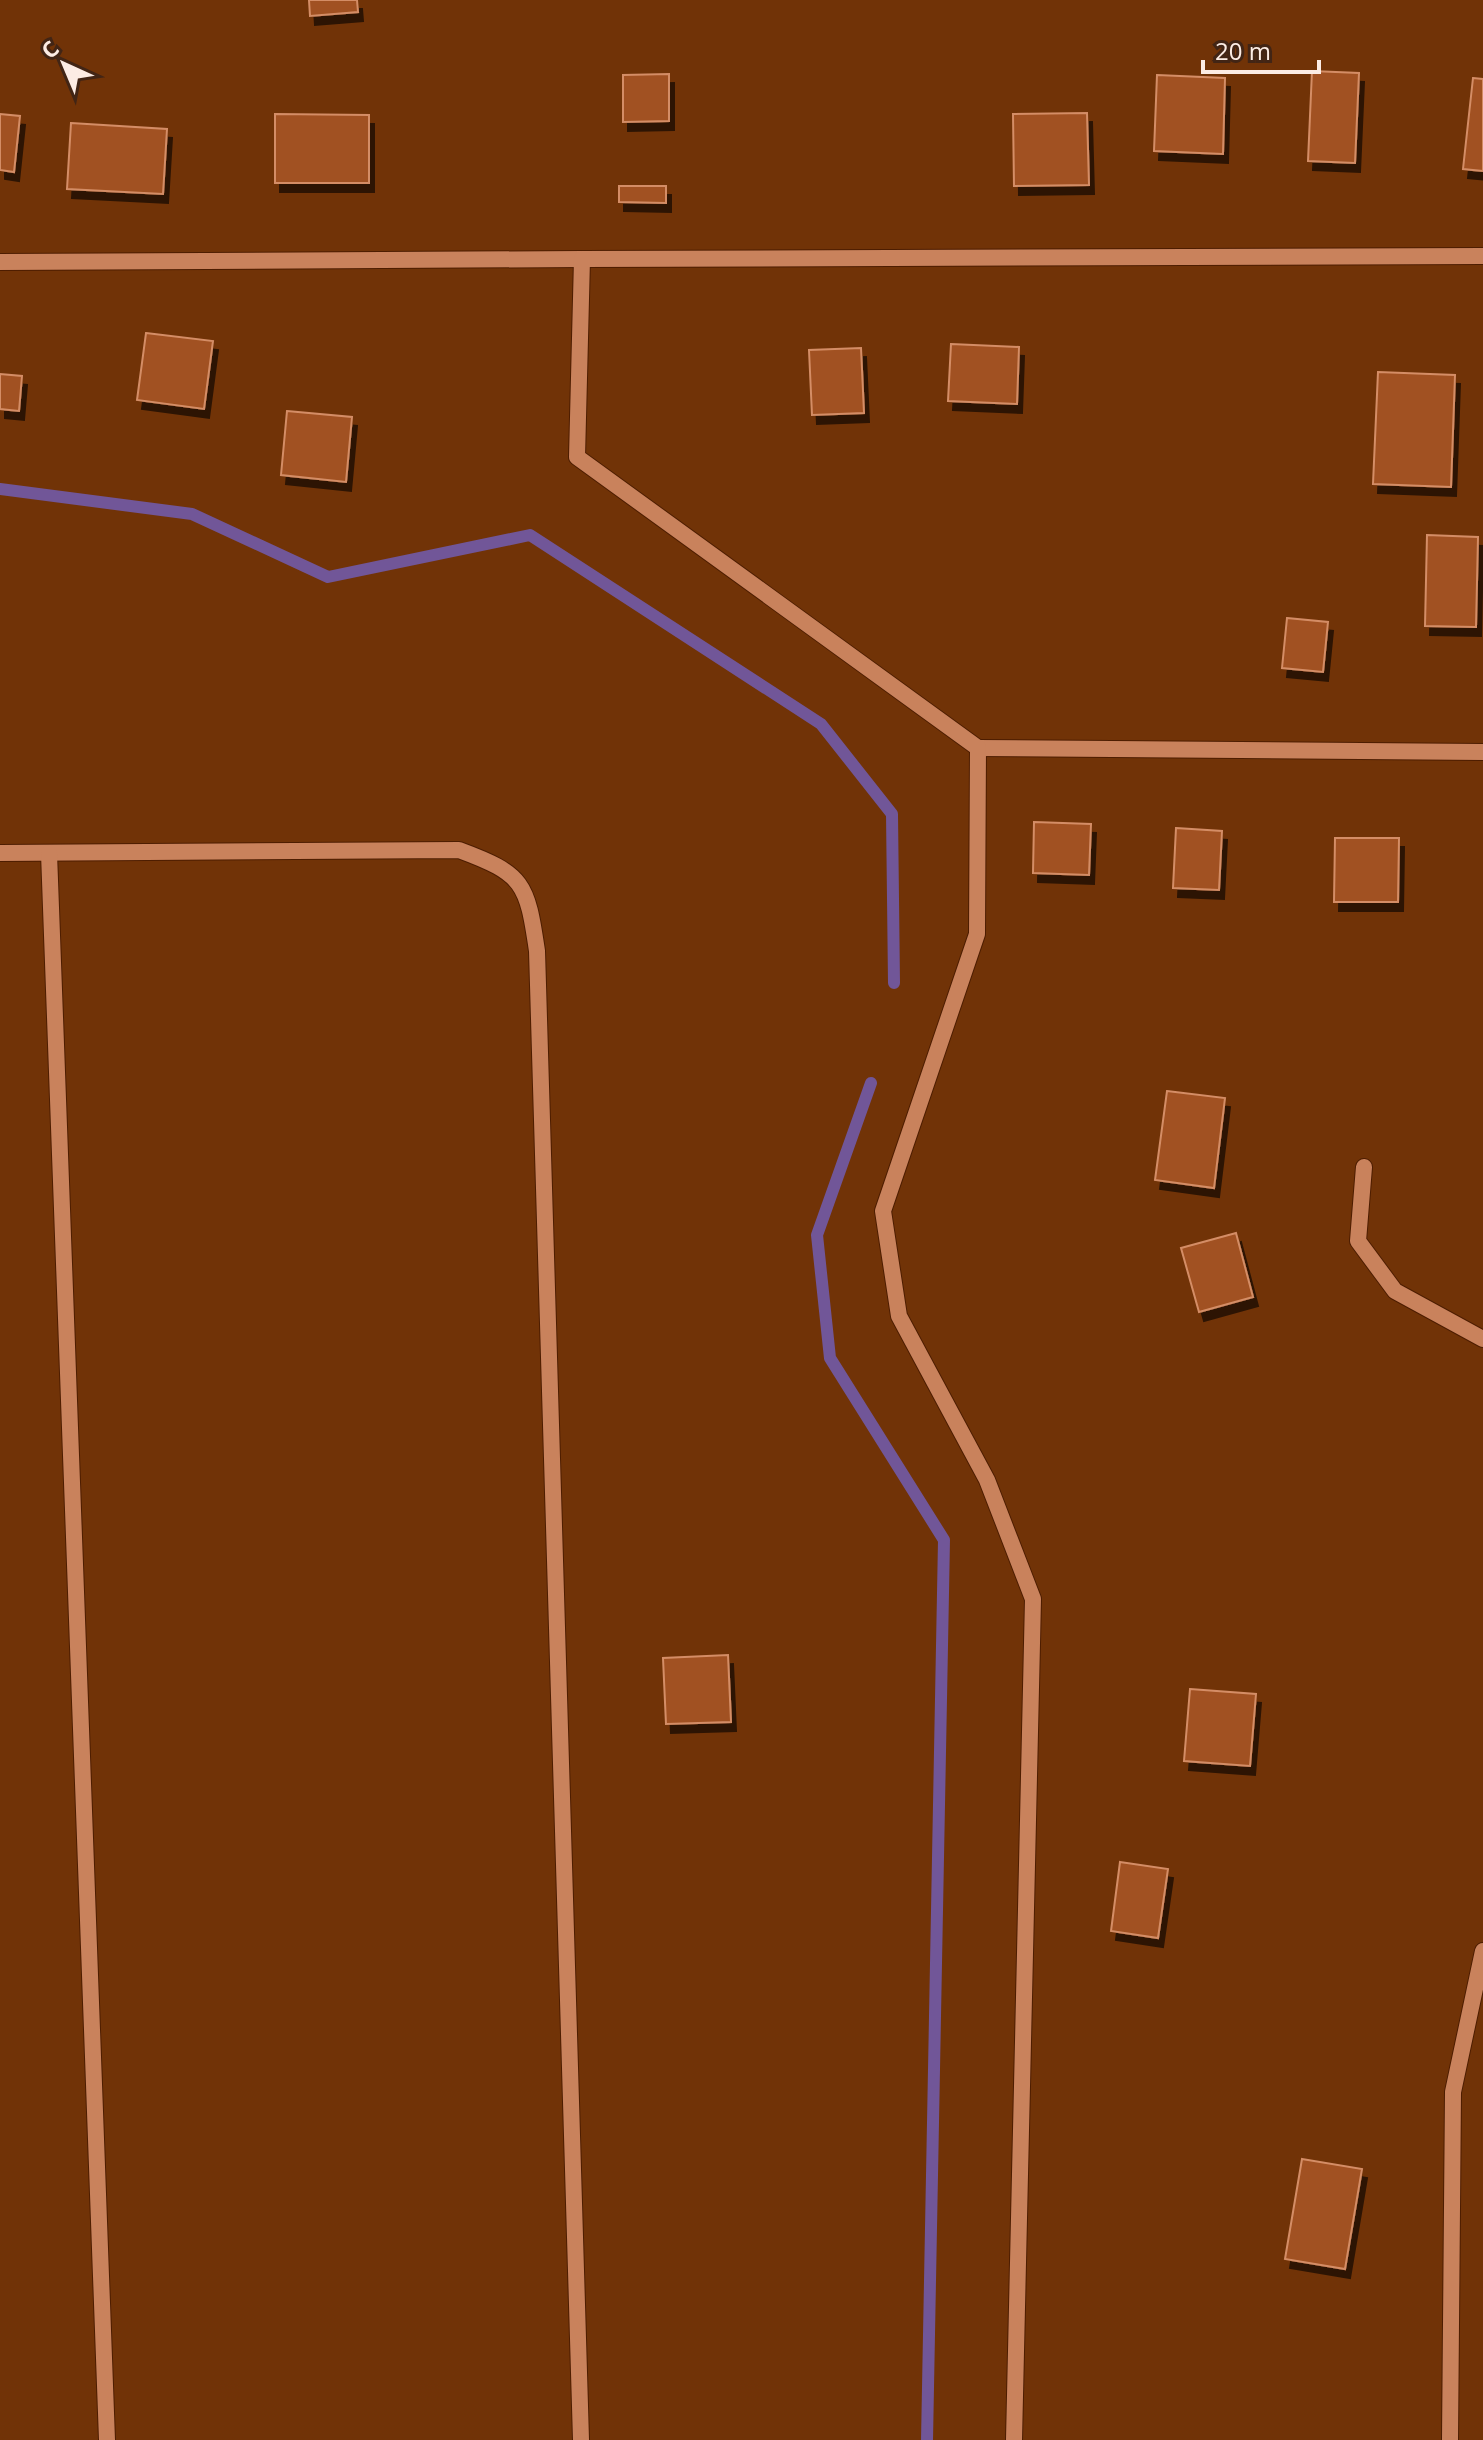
<svg xmlns="http://www.w3.org/2000/svg" width="1483" height="2440" font-family="'Open Sans',sans-serif">
<defs>
<filter id="shadow"><feDropShadow dx="5" dy="9" stdDeviation="0" flood-color="#0009"/></filter>
</defs>
<rect width="100%" height="100%" fill="#713307"/>
<g fill="none" stroke-linecap="round" stroke-linejoin="round">
<g stroke="#715698" stroke-width="12">
<path d="M0,489l192,25 136,63 202,-42 291,189 71,90 2,169"/>
<path d="M871,1083l-54,152 13,123 114,182 -17,900"/>
</g>
</g>
<g fill="#a15120" stroke="#d48d66" stroke-width="2" filter="url(#shadow)">
<path d="M309,0h48l1,12 -48,4z"/>
<path d="M1312,71l47,2 -4,90 -47,-2z"/>
<path d="M669,74v47l-46,1v-47z"/>
<path d="M1157,75l68,3 -2,76 -69,-3z"/>
<path d="M1473,78l10,1v92l-20,-2z"/>
<path d="M1087,113l2,72 -75,1 -1,-72z"/>
<path d="M0,114l20,2 -6,56 -14,-2z"/>
<path d="M275,114l94,1v68h-94z"/>
<path d="M71,123l96,6 -4,65 -96,-5z"/>
<path d="M619,186h47v17l-47,-1z"/>
<path d="M146,333l67,8 -9,68 -67,-9z"/>
<path d="M951,344l68,3 -2,57 -69,-3z"/>
<path d="M861,348l3,65 -52,2 -3,-65z"/>
<path d="M1378,372l77,3 -4,112 -78,-3z"/>
<path d="M0,374l22,2 -3,35 -19,-2z"/>
<path d="M287,411l65,6 -6,65 -65,-7z"/>
<path d="M1427,535l51,2 -2,90 -51,-1z"/>
<path d="M1287,618l41,4 -5,50 -41,-4z"/>
<path d="M1034,822l57,2 -2,51 -56,-2z"/>
<path d="M1176,828l46,3 -3,59 -46,-2z"/>
<path d="M1335,838h64l-1,64h-64z"/>
<path d="M1167,1091l58,7 -11,90 -59,-8z"/>
<path d="M1236,1233l17,64 -54,15 -18,-64z"/>
<path d="M728,1655l3,67 -65,2 -3,-66z"/>
<path d="M1190,1689l66,5 -6,72 -66,-5z"/>
<path d="M1120,1862l48,7 -10,69 -47,-7z"/>
<path d="M1302,2159l60,10 -17,100 -60,-10z"/>
</g>
<g fill="none" stroke-linecap="round" stroke-linejoin="round">
<g stroke="#4d1d00" stroke-width="18">
<g id="service">
<path d="M0,262l582,-3"/>
<path d="M978,748l505,4"/>
<path d="M0,853l459,-3c65,24 68,33 78,101l44,1489"/>
<path d="M49,853l58,1587"/>
<path d="M1364,1167l-6,74 37,50 88,48"/>
<path d="M1014,2440l19,-841 -46,-119 -88,-164 -16,-105 94,-277 1,-186 -401,-291 5,-198 901,-3"/>
<path d="M1450,2440l3,-348 30,-141"/>
</g>
</g>
<use href="#service" stroke="#c9825c" stroke-width="16"/>
</g>
<g transform="translate(64 64) rotate(316)" stroke="#422515" stroke-width="6" paint-order="stroke">
<path d="M0-6L14 30L0 20L-14 30Z" fill="#fcece4"/>
<text y="-12" font-size="22" font-weight="bold" text-anchor="middle" fill="#fcece4">С</text>
</g>
<path d="M1203 60v12h116v-12" fill="none" stroke="#fcece4" stroke-width="4"/>
<text x="1215" y="60" font-size="24" fill="#fcece4" stroke="#422515" stroke-width="6" paint-order="stroke">20 m</text>
</svg>
